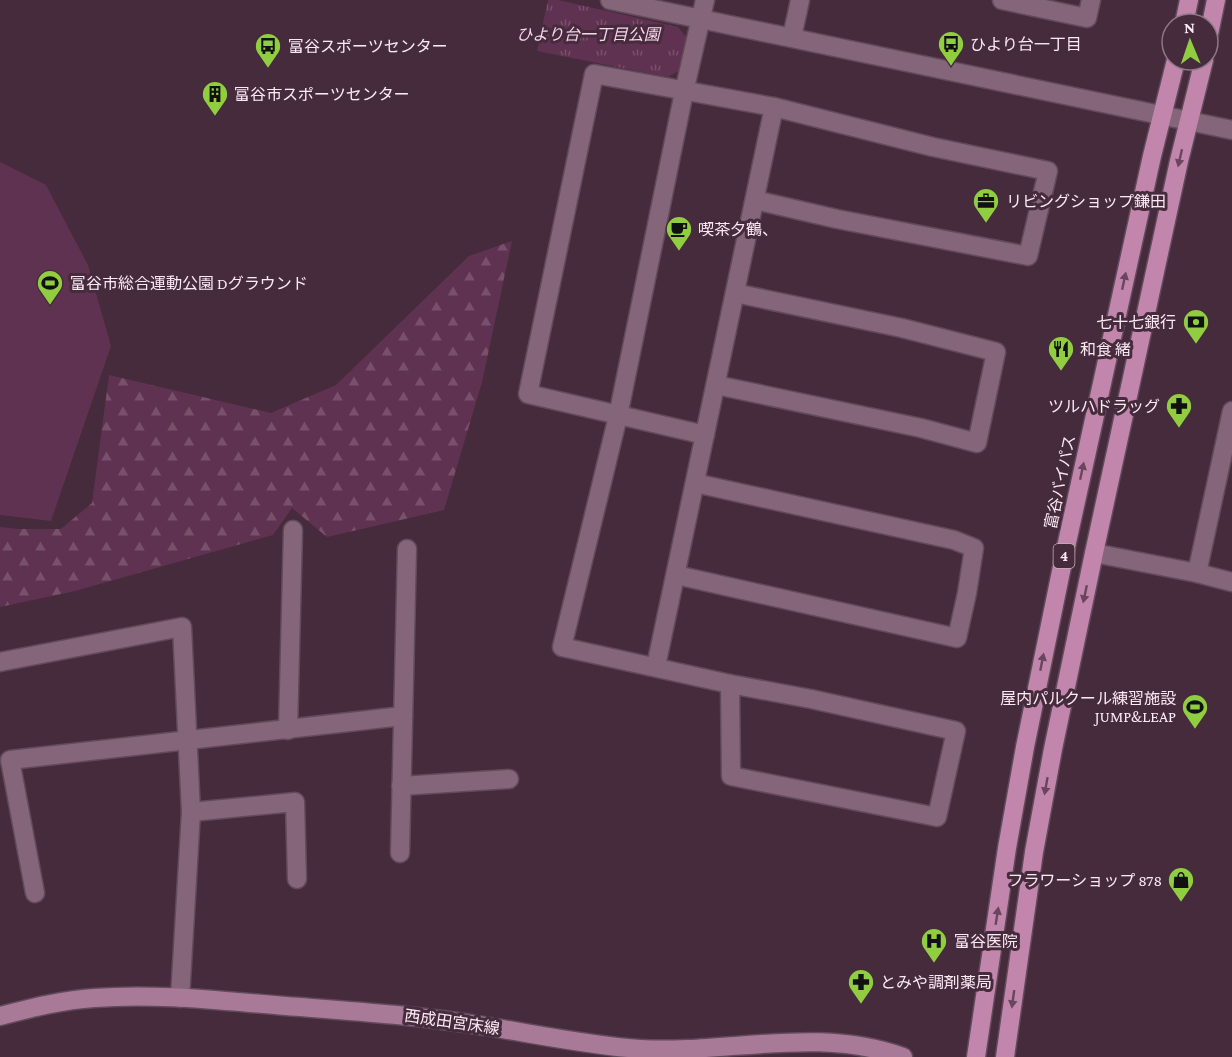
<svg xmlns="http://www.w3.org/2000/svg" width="1232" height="1057" font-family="'Crimson Pro','Noto Sans JP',serif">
<defs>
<pattern id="forest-firs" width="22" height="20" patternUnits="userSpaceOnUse" patternTransform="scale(1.5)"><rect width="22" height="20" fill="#603251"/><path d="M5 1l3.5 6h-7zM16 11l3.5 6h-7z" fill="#78506b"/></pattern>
<pattern id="park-tufts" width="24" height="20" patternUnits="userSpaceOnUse" patternTransform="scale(1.5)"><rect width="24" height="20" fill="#603251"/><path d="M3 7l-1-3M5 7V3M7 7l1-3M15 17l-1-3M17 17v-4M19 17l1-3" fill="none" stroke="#78506b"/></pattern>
</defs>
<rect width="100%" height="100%" fill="#452b3c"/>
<path fill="#603251" d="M0,162l46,23 42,80 23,81 -60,175 -51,-6z"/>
<path fill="url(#forest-firs)" d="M512,241l-30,141 -38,128 -117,27 -35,-29 -19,27 -198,56 -75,16v-80l18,2h43l31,-26 17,-128 162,38 65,-28 133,-129z"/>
<path fill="url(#park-tufts)" d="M548,0h10l120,27 9,11 -7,32 -12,7 -131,-26z"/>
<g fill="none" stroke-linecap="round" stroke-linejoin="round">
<g stroke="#614a59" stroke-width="21">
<g id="minor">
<path d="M610,0l622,130"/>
<path d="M705,0l-21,92 -66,324 -56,231 168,37"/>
<path d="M1002,0l85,18 4,-18"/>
<path d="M792,37l8,-37"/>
<path d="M716,385l205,43 56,15 19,-91 -94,-24 -167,-35"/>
<path d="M705,435l-177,-41 66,-320 180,33 159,40 115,24 -20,85 -191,-37 -82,-19"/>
<path d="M1094,553l103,20 35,9"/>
<path d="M1197,573l35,-162"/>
<path d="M676,575l281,63 10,-45 7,-45 -20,-8 -259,-57"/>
<path d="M0,662l182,-35 9,185 -11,186"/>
<path d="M656,666l118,-559"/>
<path d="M730,684l81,15 145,32 -19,86 -206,-41z"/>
<path d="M288,730l5,-200"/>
<path d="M401,786l108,-7"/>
<path d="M191,812l104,-10 2,77"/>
<path d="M400,853l7,-304"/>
<path d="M35,893l-25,-133 393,-44"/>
</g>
</g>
<g stroke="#614a59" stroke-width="21">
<path id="major" d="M0,1016c31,-8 62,-16 94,-18 64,-5 128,3 192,8 64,5 127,9 191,19 54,8 108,20 163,24 88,5 177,-23 263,8"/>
</g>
<g stroke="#614a59" stroke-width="21">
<g id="highway">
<path d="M1184,24l5,-24"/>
<path d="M1208,39l8,-39"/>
<path d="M976,1057l31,-209 18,-101 41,-200 86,-391 24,-96"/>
<path d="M1005,1057l29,-205 19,-103 41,-196 85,-392 25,-101"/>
</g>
</g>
<use href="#minor" stroke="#846579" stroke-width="18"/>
<use href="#major" stroke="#a97998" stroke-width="18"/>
<use href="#highway" stroke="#c286ad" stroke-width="18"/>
</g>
<defs><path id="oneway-solid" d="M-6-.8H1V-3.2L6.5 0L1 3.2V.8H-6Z" transform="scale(1.5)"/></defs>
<g fill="#6a465e">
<use href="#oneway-solid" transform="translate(1180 158) rotate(103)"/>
<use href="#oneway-solid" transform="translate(1124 281) rotate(-78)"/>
<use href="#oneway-solid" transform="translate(1082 471) rotate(-78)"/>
<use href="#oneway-solid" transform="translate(1085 594) rotate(102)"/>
<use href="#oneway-solid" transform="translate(1042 662) rotate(-79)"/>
<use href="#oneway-solid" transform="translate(1046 786) rotate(100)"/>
<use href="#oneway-solid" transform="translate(997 916) rotate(-81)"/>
<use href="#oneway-solid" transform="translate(1013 999) rotate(98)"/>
</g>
<defs>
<g id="bus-pin" transform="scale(1.35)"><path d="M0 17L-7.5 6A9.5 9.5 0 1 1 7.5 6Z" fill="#90cd40" stroke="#452b3c"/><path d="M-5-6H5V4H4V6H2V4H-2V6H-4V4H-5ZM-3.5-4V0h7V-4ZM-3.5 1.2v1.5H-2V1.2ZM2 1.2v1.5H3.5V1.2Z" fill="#111"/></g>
<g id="building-pin" transform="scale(1.35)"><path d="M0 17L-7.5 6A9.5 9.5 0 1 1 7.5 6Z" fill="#90cd40" stroke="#452b3c"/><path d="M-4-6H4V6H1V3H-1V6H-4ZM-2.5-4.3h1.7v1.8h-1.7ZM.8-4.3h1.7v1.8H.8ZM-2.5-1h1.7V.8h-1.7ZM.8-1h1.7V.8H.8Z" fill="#111"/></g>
<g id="office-pin" transform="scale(1.35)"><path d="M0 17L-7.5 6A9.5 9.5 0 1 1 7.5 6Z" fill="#90cd40" stroke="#452b3c"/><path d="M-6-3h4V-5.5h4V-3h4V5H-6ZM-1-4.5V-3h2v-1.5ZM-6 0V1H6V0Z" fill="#111"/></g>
<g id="cafe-pin" transform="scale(1.35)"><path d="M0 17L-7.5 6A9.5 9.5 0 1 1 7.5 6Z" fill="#90cd40" stroke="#452b3c"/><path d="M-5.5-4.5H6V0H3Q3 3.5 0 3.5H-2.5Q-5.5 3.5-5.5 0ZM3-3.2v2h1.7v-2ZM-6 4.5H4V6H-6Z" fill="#111"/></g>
<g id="stadium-pin" transform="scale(1.35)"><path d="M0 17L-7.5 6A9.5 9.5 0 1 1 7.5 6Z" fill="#90cd40" stroke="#452b3c"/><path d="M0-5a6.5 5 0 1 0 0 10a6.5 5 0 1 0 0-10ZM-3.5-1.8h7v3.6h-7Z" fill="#111"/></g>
<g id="bank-pin" transform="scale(1.35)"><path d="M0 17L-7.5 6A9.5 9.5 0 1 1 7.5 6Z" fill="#90cd40" stroke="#452b3c"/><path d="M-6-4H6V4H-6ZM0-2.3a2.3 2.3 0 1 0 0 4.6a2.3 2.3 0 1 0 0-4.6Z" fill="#111"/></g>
<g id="restaurant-pin" transform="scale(1.35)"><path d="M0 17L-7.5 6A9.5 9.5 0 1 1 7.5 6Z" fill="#90cd40" stroke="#452b3c"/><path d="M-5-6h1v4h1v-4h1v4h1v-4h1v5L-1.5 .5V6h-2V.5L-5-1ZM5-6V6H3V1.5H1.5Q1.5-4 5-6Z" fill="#111"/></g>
<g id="pharmacy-pin" transform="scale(1.35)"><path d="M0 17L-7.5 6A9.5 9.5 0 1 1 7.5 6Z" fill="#90cd40" stroke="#452b3c"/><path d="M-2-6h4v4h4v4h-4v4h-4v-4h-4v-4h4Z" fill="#111"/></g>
<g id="shop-pin" transform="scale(1.35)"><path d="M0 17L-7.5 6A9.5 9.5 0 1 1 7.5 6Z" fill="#90cd40" stroke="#452b3c"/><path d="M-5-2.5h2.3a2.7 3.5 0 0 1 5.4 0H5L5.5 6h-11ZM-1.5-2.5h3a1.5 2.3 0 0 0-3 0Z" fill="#111"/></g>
<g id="hospital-pin" transform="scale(1.35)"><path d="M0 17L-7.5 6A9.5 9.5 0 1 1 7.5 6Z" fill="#90cd40" stroke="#452b3c"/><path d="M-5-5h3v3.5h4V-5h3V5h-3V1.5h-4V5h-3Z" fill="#111"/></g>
</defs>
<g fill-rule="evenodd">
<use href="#bus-pin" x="951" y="44"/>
<use href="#bus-pin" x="268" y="46"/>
<use href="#building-pin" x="215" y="94"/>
<use href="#office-pin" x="986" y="201"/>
<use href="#cafe-pin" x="679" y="229"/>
<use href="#stadium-pin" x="50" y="283"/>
<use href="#bank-pin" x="1196" y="322"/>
<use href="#restaurant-pin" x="1061" y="349"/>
<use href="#pharmacy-pin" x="1179" y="406"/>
<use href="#stadium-pin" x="1195" y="707"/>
<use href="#shop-pin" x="1181" y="880"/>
<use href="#hospital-pin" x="934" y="941"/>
<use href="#pharmacy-pin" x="861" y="982"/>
</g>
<g text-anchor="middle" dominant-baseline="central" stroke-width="6" stroke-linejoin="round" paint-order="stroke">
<rect fill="#452b3c" stroke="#c4b0bd" stroke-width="1.5" x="1053.5" y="544" width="21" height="24" rx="4.5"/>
<g font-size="15" font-weight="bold" fill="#fbe9f4">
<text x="1064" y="556">4</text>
</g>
<g font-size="16" font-style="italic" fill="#f7d6eb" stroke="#452b3c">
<text x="588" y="34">ひより台一丁目公園</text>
</g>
<g font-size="16" fill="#fbe9f4" stroke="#452b3c" text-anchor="start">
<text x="970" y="44">ひより台一丁目</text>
<text x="288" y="46">富谷スポーツセンター</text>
<text x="234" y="94">富谷市スポーツセンター</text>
<text x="1006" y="201">リビングショップ鎌田</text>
<text x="698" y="229">喫茶夕鶴、</text>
<text x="70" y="283">富谷市総合運動公園 Dグラウンド</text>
<text x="1176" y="322" text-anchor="end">七十七銀行</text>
<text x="1080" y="349">和食 緒</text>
<text x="1160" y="406" text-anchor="end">ツルハドラッグ</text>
<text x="1176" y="698" text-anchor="end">屋内パルクール練習施設<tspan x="1176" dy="18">JUMP&amp;LEAP</tspan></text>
<text x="1162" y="880" text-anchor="end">フラワーショップ 878</text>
<text x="954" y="941">富谷医院</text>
<text x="880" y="982">とみや調剤薬局</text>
</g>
<g font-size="16" fill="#fbe9f4" stroke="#452b3c">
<text transform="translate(1060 482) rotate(-78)">富谷バイパス</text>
<text transform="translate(452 1022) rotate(8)">西成田宮床線</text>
</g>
</g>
<g transform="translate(1190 42) rotate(358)"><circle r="28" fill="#452b3c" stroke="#8e7786" stroke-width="1.5"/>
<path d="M0-4.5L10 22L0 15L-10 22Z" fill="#90cd40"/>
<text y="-9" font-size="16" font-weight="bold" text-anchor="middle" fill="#fbe9f4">N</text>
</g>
</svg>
